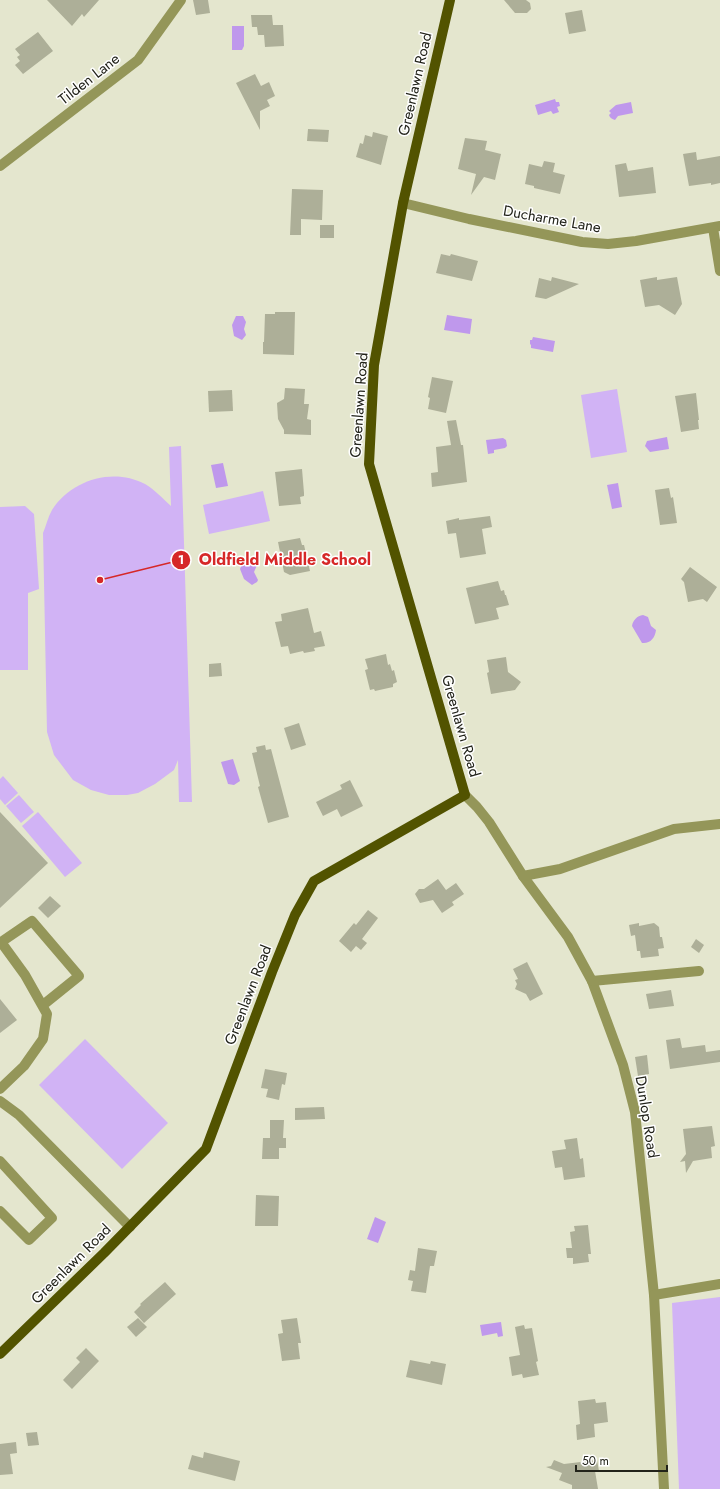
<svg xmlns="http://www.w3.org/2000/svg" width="720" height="1489" font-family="Jost,sans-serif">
<rect width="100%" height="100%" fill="#e4e6ce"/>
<g fill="#d1b3f5">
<path d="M617,389l10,63 -36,6 -10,-63z"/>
<path d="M181,446l11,356h-13l-1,-42 -4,10 -19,14 -17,9 -11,2h-18l-18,-5 -18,-10 -19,-25 -7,-23 -4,-199c3,-7 5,-16 9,-23 19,-30 61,-43 93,-26 10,6 17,14 26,22l-2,-59z"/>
<path d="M263,491l7,30 -61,13 -6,-29z"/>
<path d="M25,506l9,8 5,75 -11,4v77h-28v-163z"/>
<path d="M3,776l15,17 -13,12 -5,-6v-20z"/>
<path d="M19,795l15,17 -13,11 -15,-17z"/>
<path d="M38,812l44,51 -17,14 -43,-51z"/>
<path d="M85,1039l83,84 -46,46 -83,-84z"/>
<path d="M720,1297v192h-41l-7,-186z"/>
</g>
<g fill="#bf98ec">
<path d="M232,26h12v20l-2,4h-10z"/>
<path d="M555,99l1,3h3l1,4 -3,1 2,5 -6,2 -2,-3 -13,4 -3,-10z"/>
<path d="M631,102l2,11 -15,3 -3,4c-3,-1 -5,-2 -6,-5l2,-2 -2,-2 7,-6z"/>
<path d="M447,315l25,4 -2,15 -26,-4z"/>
<path d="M236,316h7l3,6 -2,7 2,6 -4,5 -8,-4 -2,-11z"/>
<path d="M533,337l22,4 -2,11 -22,-4v-3l-1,-1v-4h2z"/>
<path d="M667,437l2,12 -19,3 -5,-6 2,-5z"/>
<path d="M503,438l3,2 1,6 -2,2 -11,2v3l-6,1 -2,-14z"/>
<path d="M223,463l5,23 -12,2 -5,-23z"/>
<path d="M618,483l4,24 -10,2 -5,-24z"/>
<path d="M252,559l6,4 -4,9 4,8 -1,2 -5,3 -8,-6 -4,-10 2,-5z"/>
<path d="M643,615l5,2 3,9 5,4c-1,8 -6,14 -14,13l-10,-17c1,-6 5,-10 11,-11z"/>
<path d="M233,759l7,22 -6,4 -6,-1 -7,-22z"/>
<path d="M375,1217l11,5 -8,21 -11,-4z"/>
<path d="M501,1322l2,14 -5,1 -1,-4 -15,3 -2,-11z"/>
</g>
<g fill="#adaf98">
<path d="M47,0h52l-15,17 -2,-3 -10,12z"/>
<path d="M193,0h15l2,13 -14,2z"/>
<path d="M504,0h22l4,3 1,6 -4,4h-12z"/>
<path d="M582,10l4,21 -17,3 -4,-21z"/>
<path d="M251,15h21l1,10h10l1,21 -19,1 -1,-12h-6l-1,-8h-5z"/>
<path d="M38,32l15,19 -30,23 -8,-9 5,-4 -3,-4 3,-2 -5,-6z"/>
<path d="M255,74l6,12 8,-4 6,14 -8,4 3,6 -10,5v19l-24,-47z"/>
<path d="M308,129l21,1 -1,12 -21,-1z"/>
<path d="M373,132l15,4 -7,29 -25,-8 4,-14 3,1 2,-9 7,2z"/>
<path d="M465,138l22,3 -2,9 16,4 -6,26 -11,-3 -13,18 5,-21 -18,-5z"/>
<path d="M696,152l1,8 23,-4v27l-9,2v-2l-22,3 -6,-32z"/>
<path d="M544,161l11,2 -2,9 12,3 -5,19 -26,-6v-2l-9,-2 4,-20 13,3z"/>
<path d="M626,163l2,8 25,-4 3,26 -37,4 -4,-32z"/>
<path d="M292,189l31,1 -1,30 -21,-1v16h-11z"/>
<rect x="320" y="225" width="14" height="13"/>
<path d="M441,254l9,2 1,-2 27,7 -6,20 -36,-8z"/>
<path d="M552,277l27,7 -33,15 -11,-2 4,-19 12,3z"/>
<path d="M657,277v3l20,-3 5,27 -7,11 -16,-10 -14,2 -5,-27z"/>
<path d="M275,312h20l-1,43 -31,-1v-12h1l1,-28h10z"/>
<path d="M432,377l21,4 -7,32 -18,-4 2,-11 -2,-1z"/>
<path d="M285,388l20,1 -1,15h5l-2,15 4,1v15l-27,-1v-4l-6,-11 -1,-16 7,-4z"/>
<path d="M232,390l1,21 -24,1 -1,-21z"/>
<path d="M696,393l3,27h-1l1,9 -18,3 -6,-36z"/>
<path d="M456,420l5,25h2l4,37 -35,5 -1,-14 7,-1 -2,-25 15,-2 -4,-24z"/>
<path d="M302,469l2,24v3l-4,1 1,7 -22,2 -4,-34z"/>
<path d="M669,488l2,10 2,-1 4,26 -17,2 -5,-35z"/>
<path d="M490,516l2,11 -10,2 4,25 -26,4 -4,-25 -8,1 -2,-13 13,-3v2z"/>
<path d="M300,538l2,7h2l6,26 -20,4 -6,-3 -6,-30z"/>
<path d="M690,567l27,20 -10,15 -4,-3 -15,3 -4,-20 -3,-3z"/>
<path d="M498,581l3,10 3,-1 1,5h1l3,10 -13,3 3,11 -24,5 -9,-36z"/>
<path d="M308,608l6,25 7,-2 4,15 -11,2 1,3 -11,2 -1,-2 -13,3 -2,-8 -7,1 -6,-25 7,-1 -1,-7z"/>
<path d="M386,654l2,11 2,-1 2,7 2,-1 3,12 -4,2v3l-18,4 -1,-2 -4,1 -5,-20 3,-1 -3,-10z"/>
<path d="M506,657l2,15 13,10 -6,8 -24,4 -4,-21 2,-1 -2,-12z"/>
<path d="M221,663l1,13 -13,1v-13z"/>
<path d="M299,723l7,22 -15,5 -7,-22z"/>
<path d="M265,745l1,5 5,-1 18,68 -21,6 -10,-36 2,-1 -8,-33 5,-1 -1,-5z"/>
<path d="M350,780l13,26 -22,11 -4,-8 -14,7 -7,-14 26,-13 -2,-4z"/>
<path d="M0,812l48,51 -48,45z"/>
<path d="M438,879l8,11 10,-7 8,11 -12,8 2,3 -12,8 -9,-13 -13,3 -5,-9 4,-5h5z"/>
<path d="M50,896l11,10 -13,12 -10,-10z"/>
<path d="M368,910l10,8 -16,21 5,4 -6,7 -5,-4 -5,6 -12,-11 15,-18 2,2z"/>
<path d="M639,923v3l15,-3 5,4 1,10h2l2,11 -6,1 1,7 -18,2 -1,-7h-3l-2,-16 -4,1 -2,-11z"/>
<path d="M696,939l8,6 -5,8 -8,-6z"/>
<path d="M527,962l16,32 -13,7 -4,-7 -11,-5 2,-5 -2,-4 3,-1 -5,-10z"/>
<path d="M671,990l3,16 -25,3 -3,-15z"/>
<path d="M0,999l17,21 -17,13z"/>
<path d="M680,1038l2,10 23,-3 1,7 14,-2v12l-50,7 -4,-29z"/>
<path d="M647,1055l2,19 -11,2 -3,-19z"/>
<path d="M265,1069l22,4 -2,12 -3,-1 -3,16 -13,-3 2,-8 -7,-1z"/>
<path d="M324,1107l1,12 -30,1v-12z"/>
<path d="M270,1120h14l-1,18h3v10h-7v11h-17l1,-21h7z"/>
<path d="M712,1126l3,20 -4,1 1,11 -19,3 -7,12 -1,-12 -5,1 6,-8 -3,-25z"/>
<path d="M577,1138l3,21 3,-1 2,19 -21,3 -2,-13 -7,1 -3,-17 14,-2 -2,-9z"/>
<path d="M256,1195l23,1 -1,30h-23z"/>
<path d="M588,1225l3,29h-3l1,8 -16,2v-6h-6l-1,-10h6l-2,-16 5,-1 -1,-5z"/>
<path d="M418,1248l19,3 -3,15h-4l-4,27 -15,-2 2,-10 -5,-1 2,-10 5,1z"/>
<path d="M165,1282l11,12 -32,29 -10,-11 7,-7 -1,-1z"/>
<path d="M138,1318l9,9 -11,10 -9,-10z"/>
<path d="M297,1318l4,25h-3l2,16 -18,2 -4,-27 5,-1 -2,-13z"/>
<path d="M524,1325l1,4 7,-1 6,33 -2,1 3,13 -16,3 -1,-4 -10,2 -3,-19 11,-2 -5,-28z"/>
<path d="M86,1348l13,13 -27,28 -9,-9 17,-18 -4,-4z"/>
<path d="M410,1360l20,4 1,-3 15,3 -4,21 -36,-8z"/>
<path d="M595,1399l1,4 10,-1 2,20 -14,2 1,13 -18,3 -1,-15 4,-1 -2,-23z"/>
<path d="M37,1432l2,13 -11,1 -2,-13z"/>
<path d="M16,1442l1,11 -7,1 3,20 -13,1v-31z"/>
<path d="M204,1452l36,9 -5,20 -47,-12 4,-14 11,3z"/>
<path d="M554,1460l10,4 33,-4 2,11h-4l3,18h-26v-4l-13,-5 3,-7 -16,-6 5,-1z"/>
</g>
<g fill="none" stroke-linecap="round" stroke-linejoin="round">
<g stroke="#949659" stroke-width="10">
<path d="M0,166l138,-106 43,-60"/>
<path d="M403,203l66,16 113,23 26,2 28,-3 84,-15"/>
<path d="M713,228l7,43"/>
<path d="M465,795l12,12 12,15 34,54 45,61 24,44 31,84 12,47 19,183 10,194"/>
<path d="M523,876l37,-7 114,-40 46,-5"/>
<path d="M592,981l107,-10"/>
<path d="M0,1089l24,-23 19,-27 4,-25 -22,-39 -24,-33 31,-21 47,55 -36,29"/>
<path d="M0,1101l19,14 111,112"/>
<path d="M0,1161l52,57 -23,22 -29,-29"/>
<path d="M654,1295l66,-11"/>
</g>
<path stroke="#525300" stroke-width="10" d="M0,1354l104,-101 102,-104 66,-177 23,-57 19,-34 151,-86 -96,-331 5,-99 29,-162 47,-203"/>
</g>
<g text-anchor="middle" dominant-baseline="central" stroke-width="3" stroke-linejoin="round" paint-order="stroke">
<g font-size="15" fill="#22231a" stroke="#fff">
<text transform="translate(89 79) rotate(-38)">Tilden Lane</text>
<text transform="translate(415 84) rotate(-77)">Greenlawn Road</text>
<text transform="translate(552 219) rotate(10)">Ducharme Lane</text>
<text transform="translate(359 405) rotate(-86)">Greenlawn Road</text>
<text transform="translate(461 726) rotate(74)">Greenlawn Road</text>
<text transform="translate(248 995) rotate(-69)">Greenlawn Road</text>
<text transform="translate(647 1117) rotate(81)">Dunlop Road</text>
<text transform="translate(71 1264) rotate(-45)">Greenlawn Road</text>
</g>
</g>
<path fill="none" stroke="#d62828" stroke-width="1.5" d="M100 580L181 560"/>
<g fill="#d62828" stroke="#fff" stroke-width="1.5">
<circle cx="100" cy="580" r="4"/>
<circle cx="181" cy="560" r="10"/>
</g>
<g font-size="12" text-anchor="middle" font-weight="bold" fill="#fff">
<text x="181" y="564">1</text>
</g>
<g font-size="16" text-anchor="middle" font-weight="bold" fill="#d62828" stroke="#fff" stroke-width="3" stroke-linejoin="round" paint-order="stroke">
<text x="285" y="565">Oldfield Middle School</text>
</g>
<path d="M576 1465v6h91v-6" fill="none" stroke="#22231a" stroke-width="2"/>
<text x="582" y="1465" font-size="12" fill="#22231a" stroke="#ffffff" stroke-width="3" paint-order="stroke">50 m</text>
</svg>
